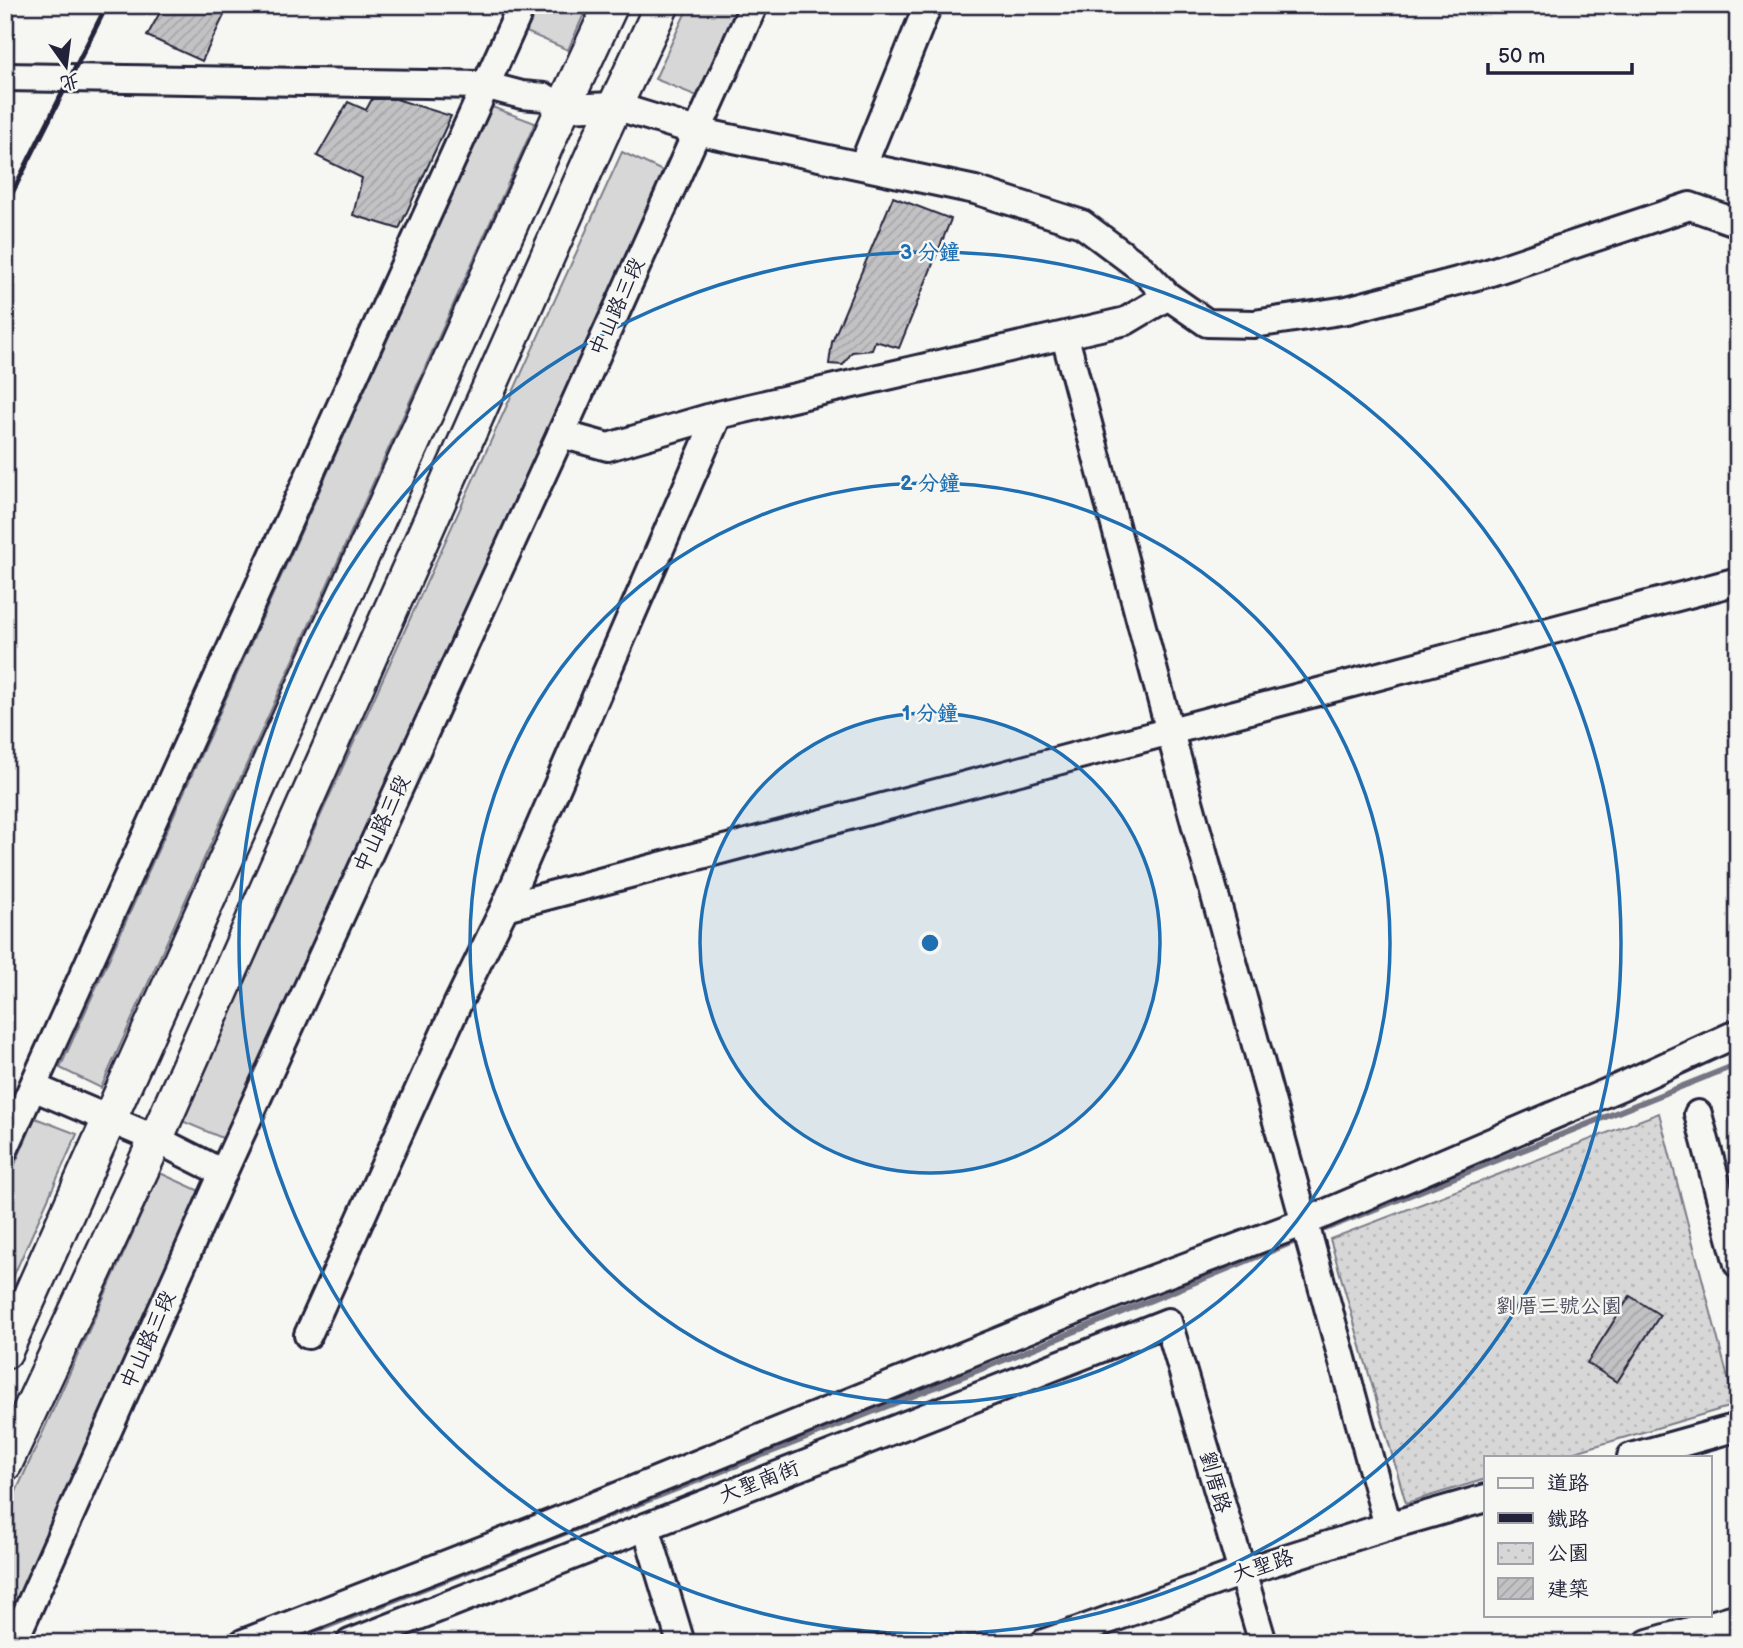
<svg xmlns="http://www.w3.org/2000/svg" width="1743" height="1648" font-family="'Balsamiq Sans','LXGW WenKai TC',sans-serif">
<defs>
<pattern id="park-dots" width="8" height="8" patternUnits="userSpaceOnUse" patternTransform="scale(1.75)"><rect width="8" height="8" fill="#d7d7d7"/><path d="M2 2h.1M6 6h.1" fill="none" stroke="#b8b8b9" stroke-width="1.8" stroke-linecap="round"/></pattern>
<pattern id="building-hatch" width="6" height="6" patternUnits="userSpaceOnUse" patternTransform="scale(1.75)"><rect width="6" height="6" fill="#c2c2c4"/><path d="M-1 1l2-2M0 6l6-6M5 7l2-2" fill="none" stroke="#a6a6a9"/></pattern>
</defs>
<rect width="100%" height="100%" fill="#f6f6f2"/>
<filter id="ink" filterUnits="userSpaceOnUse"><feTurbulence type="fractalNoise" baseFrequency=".0143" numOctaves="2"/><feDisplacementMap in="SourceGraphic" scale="14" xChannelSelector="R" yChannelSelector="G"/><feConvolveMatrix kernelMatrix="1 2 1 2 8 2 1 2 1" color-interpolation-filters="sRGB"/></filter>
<g filter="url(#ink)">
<g fill="#d7d7d7" stroke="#7c7c89" stroke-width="2">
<path d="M536,5h52l-20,45 -44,-19z"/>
<path d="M689,5h56l-43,93 -47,-19z"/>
<path d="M492,107l43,16 -434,965 -41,-20z"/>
<path d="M622,152l47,22 -442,966 -45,-19z"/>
<path d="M35,1118l42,16 -72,161v-108z"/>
<path d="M160,1173l44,20 -199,450v-127z"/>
</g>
<path fill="url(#park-dots)" stroke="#7c7c89" stroke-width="2" d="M1659,1113l76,292 -177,52h-72v22l-80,24 -76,-264z"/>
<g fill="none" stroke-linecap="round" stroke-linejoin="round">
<g stroke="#757583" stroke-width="6">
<path d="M1325,1229l413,-165"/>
<path d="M285,1643l737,-290 271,-111"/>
</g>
</g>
<g fill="url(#building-hatch)" stroke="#22223b" stroke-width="2">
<path d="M164,5h65l-27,56 -55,-25z"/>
<path d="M372,99h24l55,17 -52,113 -46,-14 9,-37 -45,-22 31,-54 18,8z"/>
<path d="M893,197l58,22 -52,129 -24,-7 -3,9 -20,2 -9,13 -14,-1 3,-22z"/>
<path d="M1630,1296l30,19 -43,67 -30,-19z"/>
</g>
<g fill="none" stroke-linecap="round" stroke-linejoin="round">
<g stroke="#22223b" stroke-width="32">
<g id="minor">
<path d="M5,77l479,8 38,10 23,2 18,11 52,-2 81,25 279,59 107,34 60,45 26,27 39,27 47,1 93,-14 141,-37 202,-67 48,17"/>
<path d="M863,165l65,-160"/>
<path d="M1065,337l105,395 218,794"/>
<path d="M561,434l47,13 110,-32 408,-94 42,-25"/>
<path d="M505,907l1233,-326"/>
<path d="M33,1087l123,52 67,34"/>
<path d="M1698,1114l40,150"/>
<path d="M5,1148l517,-1143"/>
<path d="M308,1335l150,-332 47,-96 213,-492"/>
<path d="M1631,1457l107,-30"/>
<path d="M646,1527l35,116"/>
<path d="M13,1643l210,-470 338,-739 193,-429"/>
<path d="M243,1643l309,-120 590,-240 163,-61 317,-136 116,-53"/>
<path d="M350,1643l818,-321 95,321"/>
<path d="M1044,1643l198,-71 146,-46 98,-28"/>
<path d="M1648,1643l90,-26"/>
</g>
</g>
<g stroke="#22223b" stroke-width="38">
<g id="major">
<path d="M5,1352l558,-1244 48,-103"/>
<path d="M5,1464l151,-325 444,-1001 62,-133"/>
</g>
</g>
<use href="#minor" stroke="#f6f6f2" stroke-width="26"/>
<use href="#major" stroke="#f6f6f2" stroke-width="33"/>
<path stroke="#22223b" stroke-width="5" d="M5,207l102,-202"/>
</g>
</g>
<circle cx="930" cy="943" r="230" fill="#1f6fb2" fill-opacity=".12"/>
<g fill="none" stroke="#1f6fb2" stroke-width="3.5">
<circle cx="930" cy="943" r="230"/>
<circle cx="930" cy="943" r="460"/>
<circle cx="930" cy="943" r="691"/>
</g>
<g text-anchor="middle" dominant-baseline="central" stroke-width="5" stroke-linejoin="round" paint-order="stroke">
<g font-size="21" fill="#22223b" stroke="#f6f6f2">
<text transform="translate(617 307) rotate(-66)">中山路三段</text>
<text transform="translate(382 824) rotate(-65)">中山路三段</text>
<text transform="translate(148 1340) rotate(-66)">中山路三段</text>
<text transform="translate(759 1482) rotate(-21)">大聖南街</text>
<text transform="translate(1215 1482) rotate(74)">劉厝路</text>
<text transform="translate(1263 1566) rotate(-18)">大聖路</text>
</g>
<g font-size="21" fill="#4f4f62" stroke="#f6f6f2">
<text x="1559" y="1306">劉厝三號公園</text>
</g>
</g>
<circle cx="930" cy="943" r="10" fill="#1f6fb2" stroke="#f6f6f2" stroke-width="3.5"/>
<g font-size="21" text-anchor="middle" font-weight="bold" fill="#1f6fb2" stroke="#f6f6f2" stroke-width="5" stroke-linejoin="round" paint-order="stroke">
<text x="930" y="259">3 分鐘</text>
<text x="930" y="490">2 分鐘</text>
<text x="930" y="720">1 分鐘</text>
</g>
<rect width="1743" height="1648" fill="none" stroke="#f6f6f2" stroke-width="28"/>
<rect x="14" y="14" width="1715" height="1620" fill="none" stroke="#22223b" stroke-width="2.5" filter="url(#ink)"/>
<rect x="1484" y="1456" width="228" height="161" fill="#f6f6f2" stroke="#a1a1a9" stroke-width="2"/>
<rect x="1498" y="1478" width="35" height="10" fill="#f6f6f2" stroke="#a1a1a9" stroke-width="2"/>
<text x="1547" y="1490" font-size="21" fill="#22223b">道路</text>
<rect x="1498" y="1513" width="35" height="10" fill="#22223b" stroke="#a1a1a9" stroke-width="2"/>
<text x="1547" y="1526" font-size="21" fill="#22223b">鐵路</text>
<rect x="1498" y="1543" width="35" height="21" fill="url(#park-dots)" stroke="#a1a1a9" stroke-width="2"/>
<text x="1547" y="1560" font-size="21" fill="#22223b">公園</text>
<rect x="1498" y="1578" width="35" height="21" fill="url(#building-hatch)" stroke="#a1a1a9" stroke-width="2"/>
<text x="1547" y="1596" font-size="21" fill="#22223b">建築</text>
<g transform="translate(66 66) rotate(166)" stroke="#f6f6f2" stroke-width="5" paint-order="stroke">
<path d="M0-5L12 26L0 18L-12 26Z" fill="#22223b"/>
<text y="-10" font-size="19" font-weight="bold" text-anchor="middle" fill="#22223b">北</text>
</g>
<path d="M1488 63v10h144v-10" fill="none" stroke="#22223b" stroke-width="3.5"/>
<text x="1498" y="63" font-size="21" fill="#22223b" stroke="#f6f6f2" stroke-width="5" paint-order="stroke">50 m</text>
</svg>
